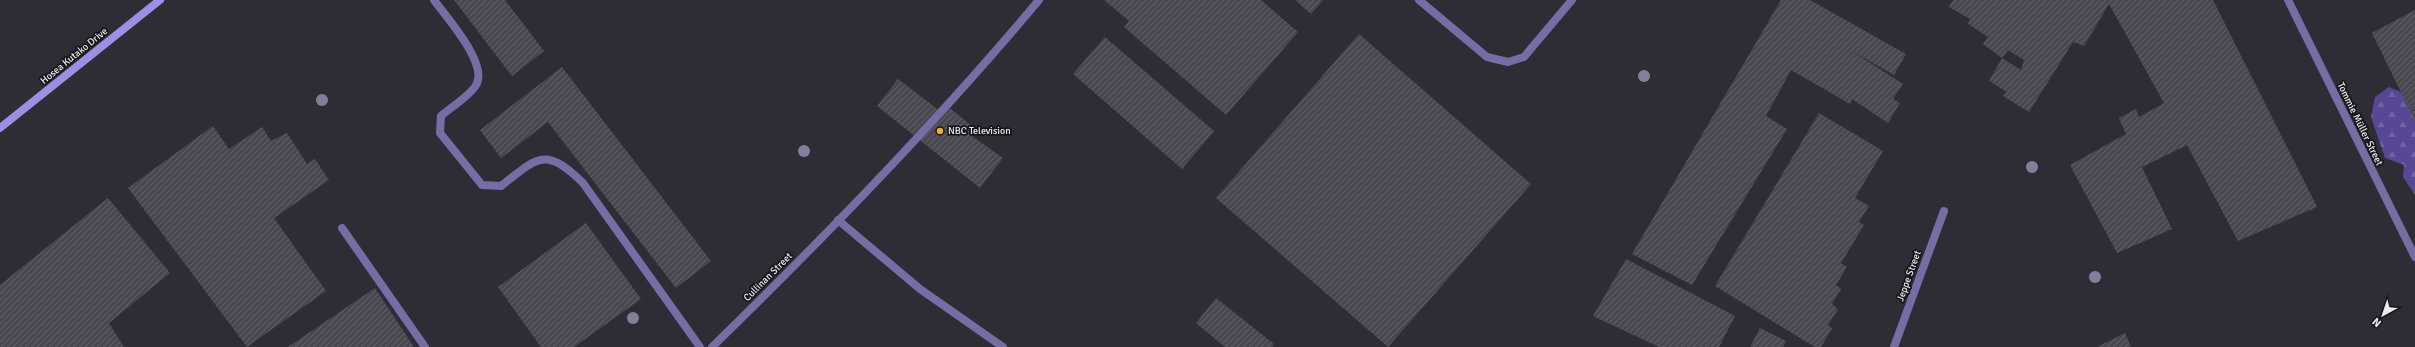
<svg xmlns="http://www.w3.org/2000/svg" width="2415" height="347" font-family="Signika,sans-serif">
<defs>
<pattern id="forest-firs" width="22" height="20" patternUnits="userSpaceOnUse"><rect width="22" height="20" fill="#584795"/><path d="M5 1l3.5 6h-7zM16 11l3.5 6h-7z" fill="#7062a4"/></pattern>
<pattern id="building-hatch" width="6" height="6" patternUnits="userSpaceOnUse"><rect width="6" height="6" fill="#494851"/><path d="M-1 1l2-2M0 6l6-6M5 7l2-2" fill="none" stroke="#63636a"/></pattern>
</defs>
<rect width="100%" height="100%" fill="#2e2d35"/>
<path fill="url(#forest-firs)" d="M2389,87l26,11v97l-12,-18 1,-12 -19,-7 -14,-41 4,-20z"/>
<g fill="url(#building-hatch)">
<path d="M454,0h51l39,51 -32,25z"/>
<path d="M1104,0h157l37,32 -72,83 -102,-88 5,-6z"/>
<path d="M1295,0h28l-12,14z"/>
<path d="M1781,0h29l96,54 -12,21 -42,-24 51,33 -10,15 7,4 -12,20 -36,-24 -2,5 -59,-34 -25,46 21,13 -95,156 -60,-31z"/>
<path d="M1953,0h260l104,207 -79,34 -51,-96 -45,22 30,62 -55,24 -47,-88 56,-31 -7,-16 17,-9 3,8 25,-14 -55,-99 -25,42 -11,-4 -44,70 -26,-16 4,-4 -18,-11 13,-23 19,12 3,-10 -16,-10 -6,8 -19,-14 5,-7 -20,-13 2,-5 -21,-12z"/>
<path d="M2415,10v111l-43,-88z"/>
<path d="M1359,34l172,150 -143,163 -172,-149z"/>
<path d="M1105,37l109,94 -32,38 -109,-95z"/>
<path d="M562,67l149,194 -35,27 -128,-166 -47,36 -21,-28z"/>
<path d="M898,79l46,35 6,-6 24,20 -5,6 34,24 -23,30 -103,-82z"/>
<path d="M1819,113l64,38 -28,47 14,8 -10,16 5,3 -23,38 6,4 -11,18 5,4 -9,15 6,5 -10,16 4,3 -11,19h-6l-100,-61z"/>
<path d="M213,126l16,23 33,-22 9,14 16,-8 20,31 8,-5 14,21 -55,38 52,73 -79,56 -119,-159z"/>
<path d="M108,198l62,75 -61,50 15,24h-124v-62z"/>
<path d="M586,223l55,76 -67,48h-33l-43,-60z"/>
<path d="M1626,259l109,57 -16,31h-60l-66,-31z"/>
<path d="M375,288l39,59h-126z"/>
<path d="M1216,298l58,46 -2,3h-47l-29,-24z"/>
<path d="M1760,328l26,13 -3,6h-33z"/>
<path d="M2125,333l6,14h-34z"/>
</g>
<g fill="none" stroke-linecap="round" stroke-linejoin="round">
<g stroke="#756da3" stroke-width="8">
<path d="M434,0c12,17 55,64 42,85 -5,10 -26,23 -35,31l-1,17 42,52 19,1c37,-29 44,-40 82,-3l117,164"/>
<path d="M1419,0l68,57 21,5 16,-5 48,-57"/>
<path d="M838,220l82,69 83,58"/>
<path d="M342,228l83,119"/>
<path d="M712,347c114,-111 225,-225 327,-347"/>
<path d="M1894,347l50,-136"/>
</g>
<path stroke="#756da3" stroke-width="8" d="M2288,0l127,257"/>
<path stroke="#9e8fe5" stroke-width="8" d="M0,128l160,-128"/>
</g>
<g fill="#827f9b">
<circle cx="1644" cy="76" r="6"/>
<circle cx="322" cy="100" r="6"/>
<circle cx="804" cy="151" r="6"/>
<circle cx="2032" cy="167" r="6"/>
<circle cx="2095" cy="277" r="6"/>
<circle cx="633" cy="318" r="6"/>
</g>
<circle fill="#e7ac36" stroke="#16161a" stroke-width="1.5" cx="940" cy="131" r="4"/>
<g text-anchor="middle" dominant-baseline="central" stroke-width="3.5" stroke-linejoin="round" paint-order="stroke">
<g font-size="10" fill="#ebeaef" stroke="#16161a">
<text transform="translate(74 56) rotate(-39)">Hosea Kutako Drive</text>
<text transform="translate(2360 124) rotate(64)">Tommie Müller Street</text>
<text transform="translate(1909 276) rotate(-70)">Jeppe Street</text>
<text transform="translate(768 277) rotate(-45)">Cullinan Street</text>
</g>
<g font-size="10" fill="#ebeaef" stroke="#16161a" text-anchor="start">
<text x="948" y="131">NBC Television</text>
</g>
</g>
<g transform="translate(2383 315) rotate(220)" stroke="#16161a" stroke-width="3" paint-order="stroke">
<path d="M0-3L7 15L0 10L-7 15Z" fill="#ebeaef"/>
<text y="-6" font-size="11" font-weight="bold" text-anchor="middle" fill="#ebeaef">N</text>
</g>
</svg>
